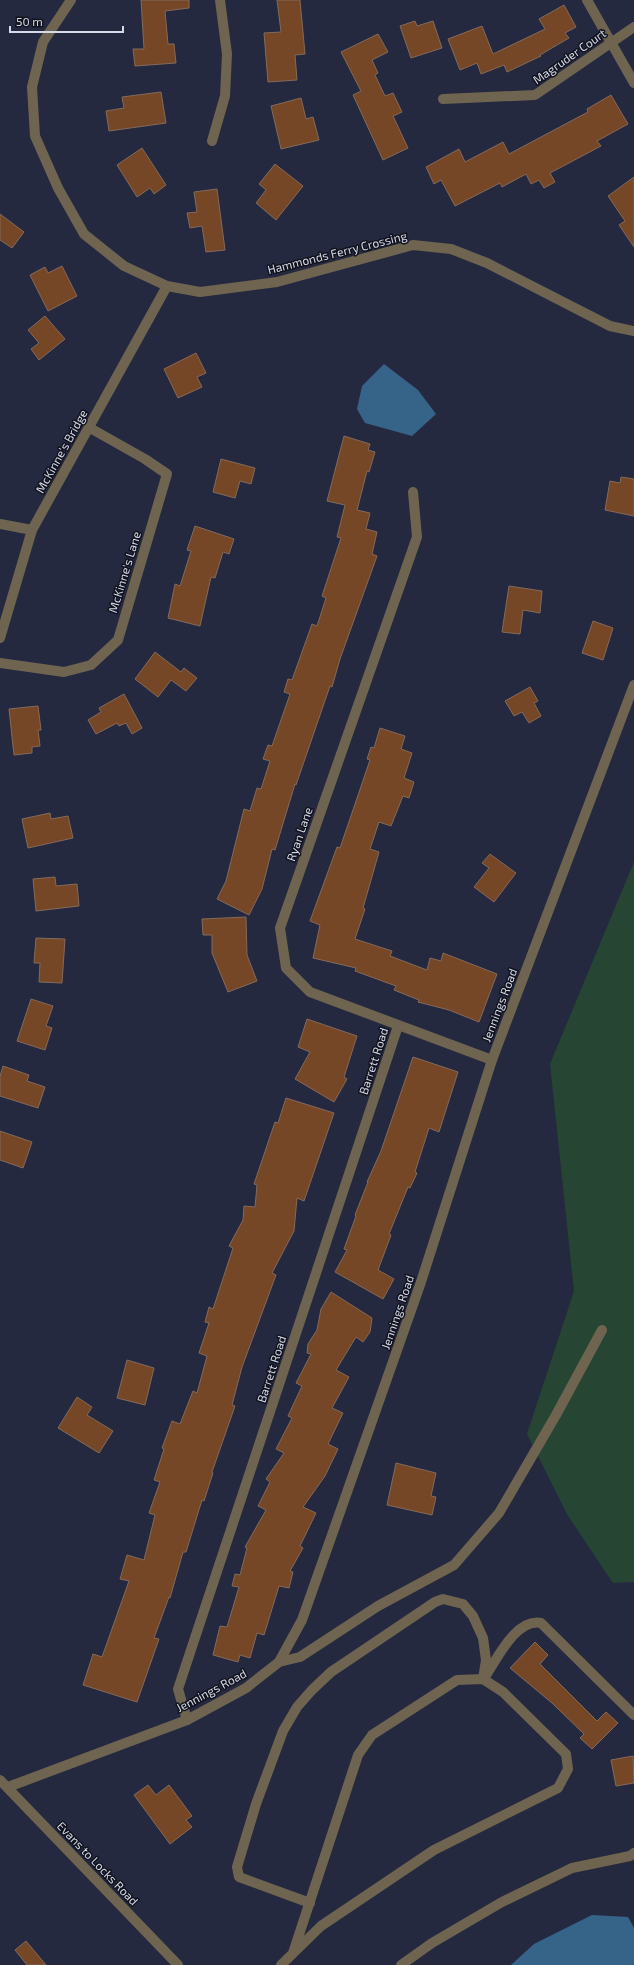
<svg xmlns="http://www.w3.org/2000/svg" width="634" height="1965" font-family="'Exo 2',sans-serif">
<rect width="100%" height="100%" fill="#252940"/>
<path fill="#264533" d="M634,862v720l-21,1 -46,-69 -40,-80 47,-143 -24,-227z"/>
<g fill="#356488">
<path d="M384,364l34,26 18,24 -24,22 -47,-13 -8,-14 5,-23z"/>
<path d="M592,1915l36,2 6,11v37h-123l23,-21z"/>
</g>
<g fill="#754727" stroke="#846a5a">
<path d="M141,0h48v8l-24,3 3,33h6l2,19 -41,3 -2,-17h11z"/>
<path d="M277,0h23l5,54 -10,1 2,25 -29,2 -4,-49 17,-1z"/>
<path d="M564,5l12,22 -11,6 4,5 -29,17 1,1 -34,16 -3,-7 -23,9 -4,-11 -17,7 -12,-31 34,-13 11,28 52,-25 -6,-10z"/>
<path d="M415,21l2,5 16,-5 9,27 -31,10 -11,-32z"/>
<path d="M378,34l10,18 -16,8 6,13 -3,2 10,21 8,-3 9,19 -9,4 15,32 -25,12 -30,-65 8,-4 -20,-39z"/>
<path d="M161,92l5,31 -57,8 -3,-20 18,-3 -2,-11z"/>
<path d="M611,95l17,29 -31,17 4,5 -51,27 5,9 -11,6 -5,-8 -8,4 -5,-10 -24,13 -2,-4 -45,23 -14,-26 -7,4 -8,-17 33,-18 6,13 38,-20 6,12 79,-42 -1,-3z"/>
<path d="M301,98l5,21 7,-2 6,23 -38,9 -10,-43z"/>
<path d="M142,148l24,37 -12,9 -4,-6 -13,9 -20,-32z"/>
<path d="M275,164l28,22 -27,34 -20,-17 10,-13 -7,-6z"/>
<path d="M634,177v70l-15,-22 6,-4 -17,-25z"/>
<path d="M217,189l8,61 -19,2 -4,-26 -12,2 -3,-15 10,-1 -3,-20z"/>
<path d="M0,214l24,18 -12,16 -12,-8z"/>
<path d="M62,266l15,30 -29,15 -18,-36 15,-8 3,6z"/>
<path d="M45,316l20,23 -26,21 -8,-11 8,-6 -11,-13z"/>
<path d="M196,353l10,20 -9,4 5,10 -24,11 -14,-29z"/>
<path d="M344,436l26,8 -2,6 7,2 -6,20 -2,-1 -10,39 13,3 -4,16 11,3 -5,22 5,2 -37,103 -8,28 -2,-1 -34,99 -1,-1 -20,66 -3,-1 -10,40 -13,26 -32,-16 9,-18 18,-72 6,2 7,-23 4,1 9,-28 -7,-2 5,-14 4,1 18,-52 -6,-2 4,-13 4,1 20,-56 5,2 9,-28 -4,-2 19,-58 -4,-1 8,-32 -18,-4z"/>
<path d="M221,459l34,9 -4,16 -11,-3 -5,17 -22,-6z"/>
<path d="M621,477l13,2v37l-29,-6 5,-29 10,2z"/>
<path d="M195,526l39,13 -5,15 -6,-2 -8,26 -4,-1 -11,49 -32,-8 7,-34 5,2 11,-35 -4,-1z"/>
<path d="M509,586l33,5 -2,22 -17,-3 -3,24 -18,-2z"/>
<path d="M593,621l20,7 -10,32 -21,-7z"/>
<path d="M155,652l26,20 3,-4 13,10 -11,13 -15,-11 -13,17 -23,-18z"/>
<path d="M530,687l8,14 -4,2 7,13 -12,7 -7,-11 -8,4 -9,-15z"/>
<path d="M124,694l18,34 -10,6 -6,-11 -7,3 -2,-3 -21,11 -8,-14 13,-8 -2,-4z"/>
<path d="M38,706l3,24h-3l2,16 -8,1v6l-18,2 -5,-46z"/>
<path d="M380,728l25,8 -4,13 11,4 -8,25 10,4 -5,16 -6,-2 -12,30 -12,-4 -9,27 9,3 -16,56 2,1 -10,30 37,12 -2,5 37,14 3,-12 11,3 2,-8 54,21 -18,48 -30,-12 -31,-8 1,-2 -25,-10 2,-4 -41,-15 1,-3 -43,-10 7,-33 -10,-4 27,-74 3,1 30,-88 -3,-1 4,-12 3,1z"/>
<path d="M50,813l1,6 17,-3 5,22 -45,10 -6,-29z"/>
<path d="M490,854l26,19 -22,29 -20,-15 15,-19 -7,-5z"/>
<path d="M55,877l1,9 21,-2 2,22 -43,5 -3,-32z"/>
<path d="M246,917l1,38 10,26 -29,11 -16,-39v-18h-9l-1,-16z"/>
<path d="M36,938l29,1 -3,44 -23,-1 1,-19h-6z"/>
<path d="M31,999l22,7 -7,20 6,2 -7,22 -28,-9z"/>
<path d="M307,1019l50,17 -13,41 3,2 -13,23 -39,-23 15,-27 -12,-5z"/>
<path d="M413,1057l45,15 -19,60 -10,-4 -14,44 2,1 -7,15 -2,-1 -19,47 2,1 -13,35 16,9 -11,20 -48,-27 12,-22 -3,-1 12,-33 -1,-1 13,-33h-1l14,-31z"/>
<path d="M3,1066l26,9 -2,6 18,6 -7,21 -38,-12v-20z"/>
<path d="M286,1098l48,15 -30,88 -7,-3 -3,33 -22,42 4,2 -34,92 -10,38 3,1 -23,66 1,1 -9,28 -2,-1 -16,52h-3l-13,46 -1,-1 -15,41 5,1 -22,63 -54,-17 10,-31 9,3 27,-76 -9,-2 7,-24 17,5 11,-45 -6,-2 11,-31 -6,-2 10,-31 -2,-1 10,-27 8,3 13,-33 4,2 10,-37 -8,-3 10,-30 -4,-1 4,-15 4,2 20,-61 -4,-2 14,-26 1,-14 11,1 2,-22 -3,-1 21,-62 3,1z"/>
<path d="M0,1131l32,11 -9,26 -23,-8z"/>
<path d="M331,1292l41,26 -2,14 -7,10 -7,-5 -20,33 13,7 -17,31 11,5 -15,31 10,5 -13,27 -22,31 13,6 -16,33 3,2 -13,23 3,1 -4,16 -10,-2 -15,49 -7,-2 -7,25 -10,-3 -2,7 -25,-7 7,-29 7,1 12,-40 -7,-1 3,-12 5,1 7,-27 -2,-1 21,-37 -8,-4 12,-24 -4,-3 18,-26 -8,-4 16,-31 -4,-2 14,-30 -6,-3 15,-29 -4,-1 1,-9 9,-14 4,-21z"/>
<path d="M127,1360l27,8 -9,37 -28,-7z"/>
<path d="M77,1397l15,10 -5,8 26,16 -14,22 -41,-25z"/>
<path d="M396,1463l40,10 -5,23 5,1 -4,18 -45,-10z"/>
<path d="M535,1642l13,13 -8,9 57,57 9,-9 12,11 -26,26 -12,-11 4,-4 -32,-31 -42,-35z"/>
<path d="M633,1756l1,27 -18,3 -5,-26z"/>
<path d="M148,1785l8,10 13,-10 23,31 -6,4 6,7 -22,17 -36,-49z"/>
<path d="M26,1941l20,24h-19l-12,-15z"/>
</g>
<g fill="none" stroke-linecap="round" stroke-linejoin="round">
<g stroke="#6f644f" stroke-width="10">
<path d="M71,0l-28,42 -11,45 3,49 23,52 26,46 40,32 43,20 33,6 77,-10 136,-37 38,4 36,14 123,63 24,5"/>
<path d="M587,0l47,83"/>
<path d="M443,99l92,-4 99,-68"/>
<path d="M212,141l13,-45 2,-42 -7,-54"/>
<path d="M413,492l4,45 -137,391 6,40 24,24 182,68"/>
<path d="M0,524l32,6"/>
<path d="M0,638l32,-108 135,-244"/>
<path d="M0,663l64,9 27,-7 27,-25 49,-166 -22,-15 -55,-31"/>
<path d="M279,1662l21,-5 78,-51 76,-41 45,-52 57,-98 46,-85"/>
<path d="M485,1677c12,-18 31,-59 56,-54l93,92"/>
<path d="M187,1720l-9,-31 220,-663"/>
<path d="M0,1780l178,185"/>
<path d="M8,1787l179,-67 59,-32 33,-26 23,-42 119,-338 71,-222 142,-375"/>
<path d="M310,1903l-71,-26 -2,-10 19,-63 27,-73 14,-24 15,-17 19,-18 104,-70 8,-3 20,5 10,12 10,22 3,22 -3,19"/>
<path d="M281,1965l40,-39 113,-76 124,-62 10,-19 -2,-15 -63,-62 -20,-13 -26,1 -85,55 -14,20 -65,198"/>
<path d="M401,1965l31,-22 70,-41 70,-34 58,-12 4,-3"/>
</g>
</g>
<g text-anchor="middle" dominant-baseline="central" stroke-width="3" stroke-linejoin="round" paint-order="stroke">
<g font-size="12" fill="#d6d9e8" stroke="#11131d">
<text transform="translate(569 56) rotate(-35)">Magruder Court</text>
<text transform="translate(337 252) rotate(-14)">Hammonds Ferry Crossing</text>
<text transform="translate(61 451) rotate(-61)">McKinne's Bridge</text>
<text transform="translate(124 572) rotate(-73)">McKinne's Lane</text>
<text transform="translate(299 834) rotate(-71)">Ryan Lane</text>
<text transform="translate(499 1005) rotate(-69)">Jennings Road</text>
<text transform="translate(373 1061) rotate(-72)">Barrett Road</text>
<text transform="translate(397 1312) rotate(-71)">Jennings Road</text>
<text transform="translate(271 1369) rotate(-72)">Barrett Road</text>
<text transform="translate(211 1690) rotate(-28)">Jennings Road</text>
<text transform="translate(98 1863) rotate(46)">Evans to Locks Road</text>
</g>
</g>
<path d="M10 26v6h113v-6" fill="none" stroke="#d6d9e8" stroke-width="2"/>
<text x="16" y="26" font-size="12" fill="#d6d9e8" stroke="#11131d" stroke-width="3" paint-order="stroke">50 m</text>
</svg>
